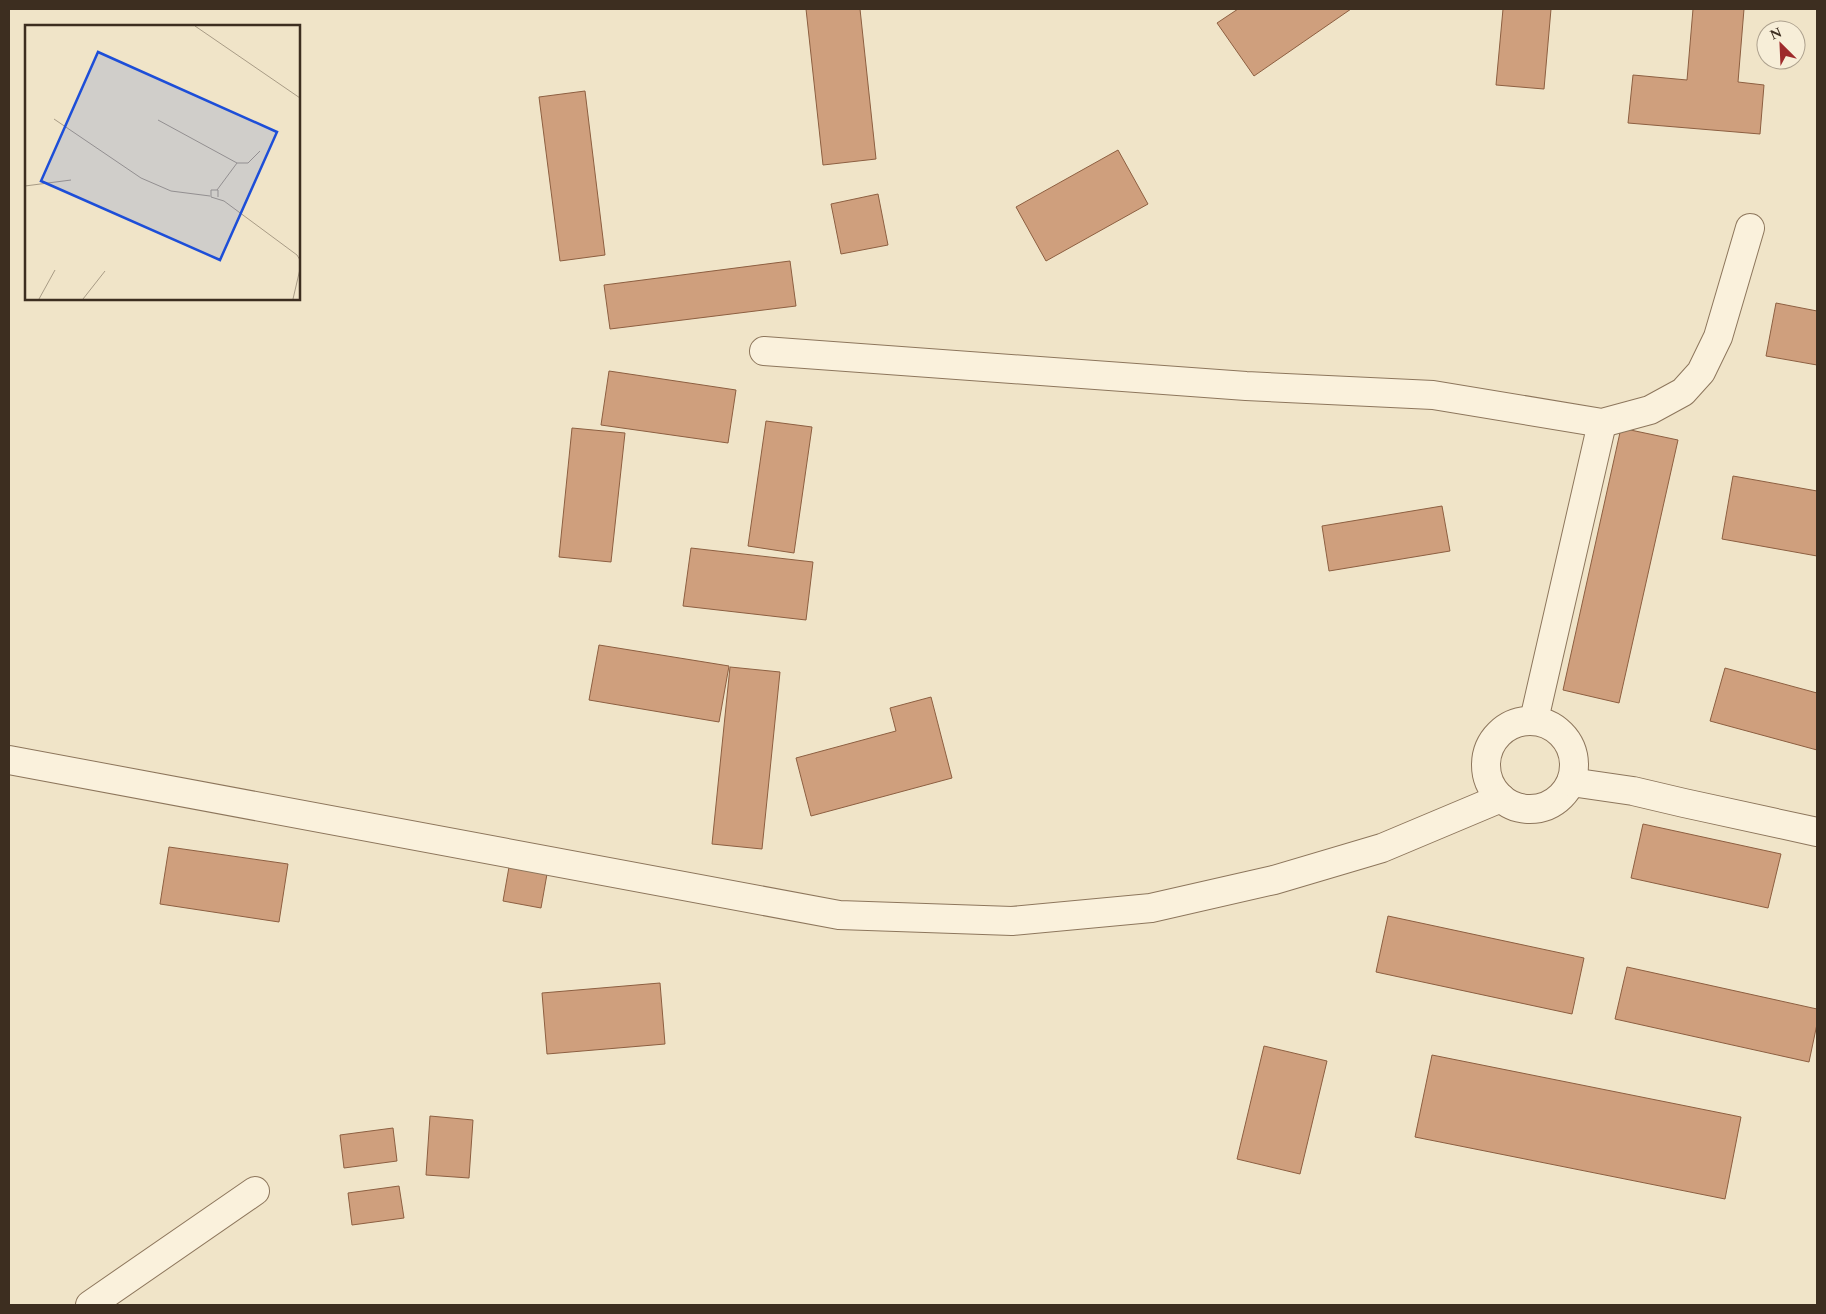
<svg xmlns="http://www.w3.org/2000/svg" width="1826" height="1314" font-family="Spectral,serif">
<rect width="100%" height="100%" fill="#f0e4c8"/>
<g fill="#cf9f7d" stroke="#8d5f41">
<path d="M806,9h54l16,150 -53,6z"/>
<path d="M1238,9h113l-97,67 -37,-53z"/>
<path d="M1503,9h48l-7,80 -48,-4z"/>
<path d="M1693,9h51l-6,73 26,3 -4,49 -132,-11 5,-48 54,5z"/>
<path d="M585,91l20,164 -45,6 -21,-164z"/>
<path d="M1118,150l30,54 -102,57 -30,-54z"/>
<path d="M878,194l10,51 -47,9 -10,-50z"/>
<path d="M790,261l6,45 -186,23 -6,-44z"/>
<path d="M1776,303l41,8v54l-51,-9z"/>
<path d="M609,371l127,19 -8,53 -127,-18z"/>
<path d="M766,421l46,6 -18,126 -46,-7z"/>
<path d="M572,428l53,5 -14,129 -52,-5z"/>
<path d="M1621,428l57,12 -59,263 -56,-13z"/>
<path d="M1733,476l84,15v65l-95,-17z"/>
<path d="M1442,506l8,45 -121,20 -7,-45z"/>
<path d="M691,548l122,14 -7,58 -123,-14z"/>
<path d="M599,645l130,21 -10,56 -130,-22z"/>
<path d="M730,667l50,5 -18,177 -50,-5z"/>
<path d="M1725,668l92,25v57l-107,-29z"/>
<path d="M931,697l21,81 -141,38 -15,-58 100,-27 -6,-23z"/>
<path d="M1643,824l138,30 -13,54 -137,-30z"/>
<path d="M169,847l119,17 -9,58 -119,-18z"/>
<path d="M509,867l38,7 -6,34 -38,-7z"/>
<path d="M1388,916l196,42 -12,56 -196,-42z"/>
<path d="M1627,967l190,42v15l-8,38 -194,-43z"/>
<path d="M660,983l5,61 -118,10 -5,-61z"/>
<path d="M1264,1046l63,15 -27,113 -63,-15z"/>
<path d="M1432,1055l309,62 -16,82 -310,-62z"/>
<path d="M430,1116l43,4 -4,58 -43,-3z"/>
<path d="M393,1128l4,33 -53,7 -4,-33z"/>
<path d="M399,1186l5,32 -52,7 -4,-32z"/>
</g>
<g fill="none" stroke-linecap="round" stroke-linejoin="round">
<g stroke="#8d765c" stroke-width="30">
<g id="minor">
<path d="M764,351l482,35 187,9 169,28 48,-13 33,-18 18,-20 17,-35 32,-109"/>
<path d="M1534,720l68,-297"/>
<circle cx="1530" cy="765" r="44"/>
<path d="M9,760l830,155 173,6 139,-13 123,-28 108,-32 119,-50"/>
<path d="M1571,782l62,9 51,12 133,29"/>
<path d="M90,1305l165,-114"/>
</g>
</g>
<use href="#minor" stroke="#faf1dc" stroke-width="28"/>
</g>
<g transform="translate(25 25)">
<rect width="275" height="275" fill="#f0e4c8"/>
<path fill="none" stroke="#a89b85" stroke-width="1" d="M170,1l105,72M29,94l87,59 30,13 39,5M133,95l79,43h11l12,-12M0,161l46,-6M192,165l20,-27M193,172v-7h-7v7l13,4 73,54 3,5M14,274l16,-29M58,274l22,-28M268,274l7,-30"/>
<path fill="#1d4ed8" fill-opacity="0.15" stroke="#1d4ed8" stroke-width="2.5" d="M73,27l179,80 -57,128 -179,-79z"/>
<rect width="275" height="275" fill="none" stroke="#3d2e20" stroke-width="2.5"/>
</g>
<rect width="1826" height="1314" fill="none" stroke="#3d2e20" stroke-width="20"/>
<g transform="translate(1781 45) rotate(336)"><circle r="24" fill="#f7eed8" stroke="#ada18e"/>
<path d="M0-4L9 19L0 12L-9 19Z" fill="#9e2a2b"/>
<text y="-8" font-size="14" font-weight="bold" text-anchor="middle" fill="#3d2e20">N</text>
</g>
</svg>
